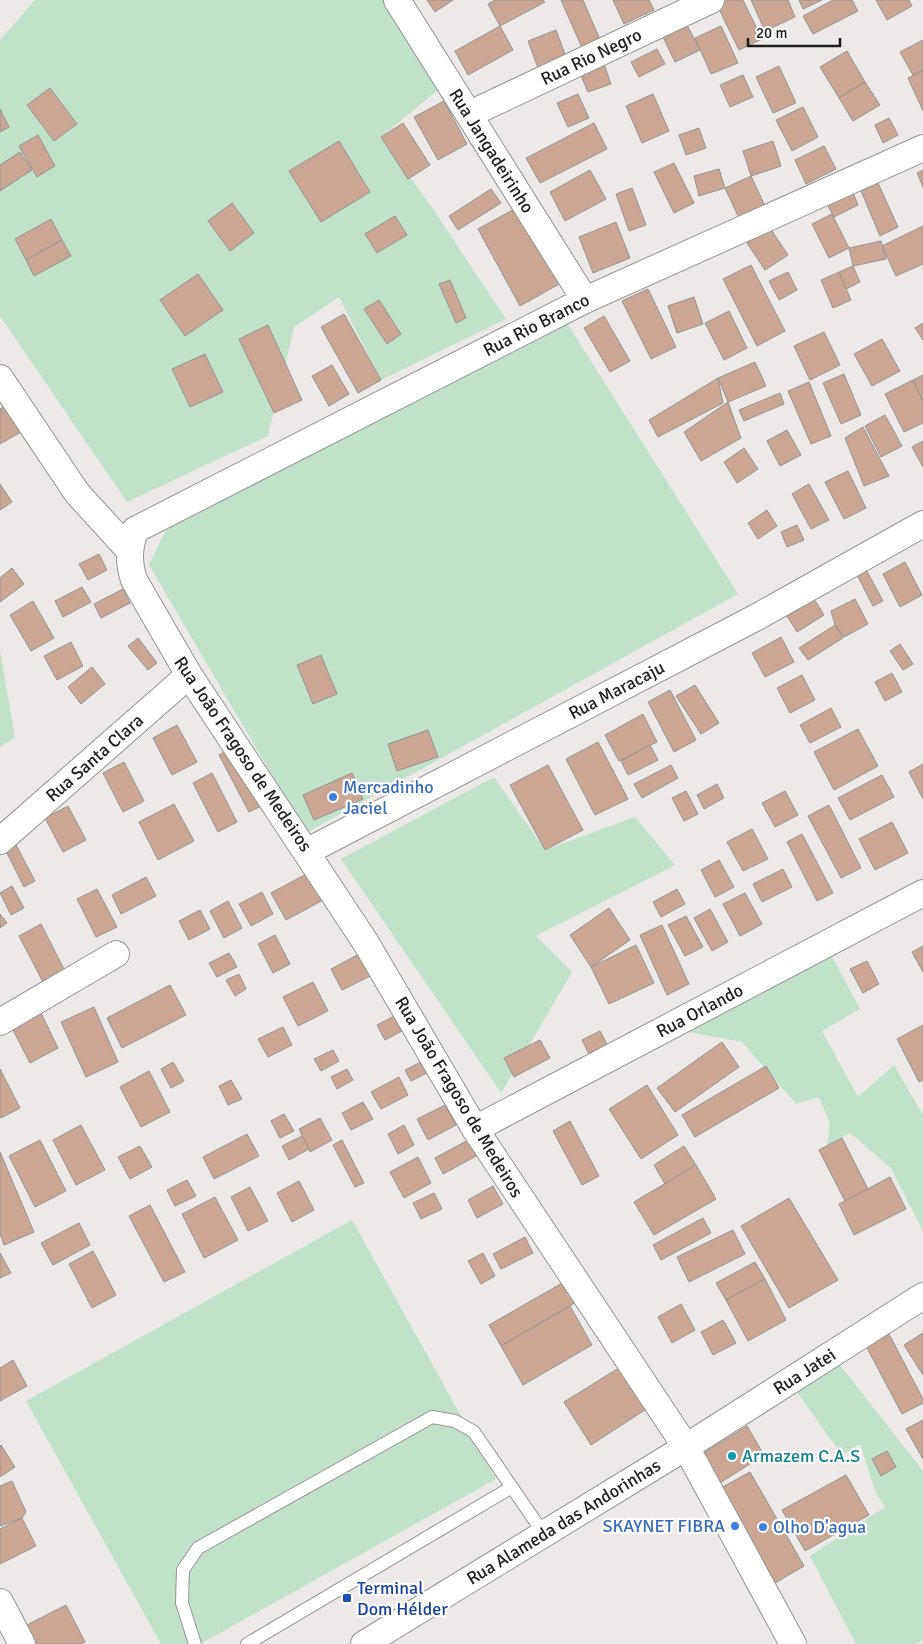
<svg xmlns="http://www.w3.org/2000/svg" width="923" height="1644" font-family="Signika,sans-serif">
<rect width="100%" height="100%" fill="#ede9e8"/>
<g fill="#c0e1ca">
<path d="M35,0h356l58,81 -68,56 52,72 73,110 -125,61 -42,-83 -45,30 -26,109 -141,66 -127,-186v-276z"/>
<path d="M565,320l173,274 -432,239 -157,-268 26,-54z"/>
<path d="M0,651l15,86 -15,10z"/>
<path d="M494,777l51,73 90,-33 40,48 -139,71 36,36 -71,121 -160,-234z"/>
<path d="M829,951l31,58 -38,22 36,66 36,-32 29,50v116l-32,-63 -41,-35 -23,13 3,-22 -11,-27 -23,7 -54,-62 -75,-14z"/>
<path d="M352,1220l144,259 -296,165h-39l-135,-243z"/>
<path d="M840,1365l83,106v169l-7,4h-60l-46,-88 75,-49 -9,-14 -16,-49 -18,11 -45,-63z"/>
</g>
<g fill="#cba692" stroke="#969391">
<path d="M427,0h26l-18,12z"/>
<path d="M495,0h48l2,2 -45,24 -12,-22z"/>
<path d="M561,0h22l18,42 -18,8z"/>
<path d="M613,0h36l5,10 -30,14z"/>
<path d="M728,0h15l19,39 -23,11 -22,-45z"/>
<path d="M751,0h37l7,17 -30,14z"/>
<path d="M799,0h23l-19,9z"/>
<path d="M833,0h19l6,11 -45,23 -10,-18z"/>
<path d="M876,0h33l3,6 -25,14z"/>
<path d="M687,25l13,25 -25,12 -12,-25z"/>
<path d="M500,26l13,24 -45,25 -13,-24z"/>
<path d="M721,26l17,37 -27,11 -16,-36z"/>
<path d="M556,30l13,35 -28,11 -13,-35z"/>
<path d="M923,40v30l-10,5 -13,-23z"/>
<path d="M657,49l8,15 -26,13 -8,-15z"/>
<path d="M847,51l18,31 -26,16 -19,-31z"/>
<path d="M604,64l7,20 -23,8 -8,-19z"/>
<path d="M779,66l17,37 -23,10 -17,-36z"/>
<path d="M922,71l1,1v39l-15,-33z"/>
<path d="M743,75l10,22 -23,10 -10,-22z"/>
<path d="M865,82l15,23 -27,16 -14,-23z"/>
<path d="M50,88l27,36 -23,17 -27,-36z"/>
<path d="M578,94l11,24 -21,9 -11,-24z"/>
<path d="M653,94l16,37 -27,12 -16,-37z"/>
<path d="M444,101l23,43 -29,16 -24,-43z"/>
<path d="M803,107l15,30 -26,14 -16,-31z"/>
<path d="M0,109l9,18 -9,5z"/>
<path d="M889,118l9,17 -15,8 -8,-18z"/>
<path d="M403,123l27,42 -22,14 -27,-42z"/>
<path d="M594,123l13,26 -67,34 -14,-25z"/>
<path d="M699,128l7,20 -20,7 -7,-20z"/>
<path d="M38,135l17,31 -18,11 -18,-31z"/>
<path d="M339,141l31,51 -49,30 -32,-51z"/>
<path d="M773,141l8,25 -30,10 -8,-25z"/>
<path d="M824,146l12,23 -30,15 -11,-24z"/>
<path d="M20,152l12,18 -32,21v-26z"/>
<path d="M674,163l20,40 -20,10 -20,-41z"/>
<path d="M719,169l6,19 -26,8 -5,-20z"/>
<path d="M590,170l16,29 -41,22 -15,-29z"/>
<path d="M923,170v17l-6,-14z"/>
<path d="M751,176l14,30 -26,12 -14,-30z"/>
<path d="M878,183l20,44 -18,9 -19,-45z"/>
<path d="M632,188l14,37 -17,6 -13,-37z"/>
<path d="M491,189l10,14 -43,27 -9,-14z"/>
<path d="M853,193l5,12 -24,12 -6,-11z"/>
<path d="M232,203l22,30 -24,18 -22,-30z"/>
<path d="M518,207l43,76 -41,23 -42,-77z"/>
<path d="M832,214l17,34 -20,10 -17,-34z"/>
<path d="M395,216l12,19 -30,18 -12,-19z"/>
<path d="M51,219l11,21 -36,20 -11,-21z"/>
<path d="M616,222l14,36 -37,15 -14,-36z"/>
<path d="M923,226v38l-27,12 -14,-30z"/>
<path d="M770,228l18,27 -23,15 -18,-27z"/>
<path d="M62,240l9,16 -37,20 -8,-16z"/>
<path d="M881,241l5,18 -33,7 -4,-18z"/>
<path d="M751,265l34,66 -28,15 -34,-67z"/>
<path d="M853,266l7,16 -14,7 -7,-17z"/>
<path d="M788,272l9,18 -18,10 -10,-19z"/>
<path d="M839,272l12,28 -18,8 -12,-28z"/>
<path d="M198,274l25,36 -38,26 -25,-36z"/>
<path d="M450,280l16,38 -10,5 -17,-39z"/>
<path d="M648,289l28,58 -25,12 -29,-58z"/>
<path d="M694,297l9,27 -26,9 -9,-27z"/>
<path d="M379,300l22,34 -14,10 -23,-35z"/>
<path d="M729,311l18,37 -23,12 -19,-37z"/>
<path d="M344,314l37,66 -23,13 -37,-66z"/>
<path d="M604,316l26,45 -20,11 -26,-44z"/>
<path d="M923,323v17l-8,-12z"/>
<path d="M268,325l34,75 -28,13 -35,-74z"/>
<path d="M824,332l16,33 -30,15 -16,-34z"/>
<path d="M882,339l18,32 -28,15 -18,-32z"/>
<path d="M205,354l18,38 -33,15 -18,-38z"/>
<path d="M755,362l11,24 -38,16 -10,-24z"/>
<path d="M332,365l17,29 -20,12 -17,-30z"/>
<path d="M844,374l17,41 -20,9 -18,-41z"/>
<path d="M923,375v27l-10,-22z"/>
<path d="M718,378l5,25 -65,34 -9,-17z"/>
<path d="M913,380l10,22v21l-19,9 -19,-38z"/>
<path d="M809,382l22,54 -20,8 -23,-53z"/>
<path d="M780,393l4,11 -40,17 -5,-11z"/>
<path d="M13,402l15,26 -28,16v-35z"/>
<path d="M728,402l13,36 -40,23 -17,-29z"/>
<path d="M885,415l17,31 -21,11 -16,-31z"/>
<path d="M863,427l26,49 -25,10 -19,-48z"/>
<path d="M787,430l14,25 -21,11 -13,-25z"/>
<path d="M923,441v26l-11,-20z"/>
<path d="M744,448l14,21 -21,14 -13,-21z"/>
<path d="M848,471l18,37 -22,11 -19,-37z"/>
<path d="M0,484l12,18 -12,8z"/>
<path d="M809,484l20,36 -18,9 -19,-35z"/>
<path d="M767,510l10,16 -19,13 -10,-16z"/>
<path d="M797,525l7,15 -17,7 -6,-15z"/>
<path d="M99,554l8,16 -19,10 -9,-16z"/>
<path d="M905,562l17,33 -22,12 -17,-33z"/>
<path d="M863,564l20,37 -10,5 -19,-37z"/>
<path d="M12,568l12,16 -24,18v-24z"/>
<path d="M82,587l9,15 -28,15 -8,-16z"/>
<path d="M123,589l7,14 -29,15 -7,-14z"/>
<path d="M814,599l10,16 -27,17 -10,-16z"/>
<path d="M855,599l13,25 -24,13 -9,-12 -4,-14z"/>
<path d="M33,601l21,37 -23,13 -21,-36z"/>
<path d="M835,625l8,13 -35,22 -9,-12z"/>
<path d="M781,637l13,25 -29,15 -13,-24z"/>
<path d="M138,638l19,25 -9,7 -20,-24z"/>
<path d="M71,642l12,24 -26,14 -13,-24z"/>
<path d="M900,644l13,20 -10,6 -13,-19z"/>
<path d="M321,655l16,39 -24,10 -16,-39z"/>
<path d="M92,667l13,17 -24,20 -13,-17z"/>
<path d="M892,673l10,19 -17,9 -10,-19z"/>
<path d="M802,675l13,25 -25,13 -13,-25z"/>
<path d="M695,685l24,38 -18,11 -25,-38z"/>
<path d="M670,690l26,50 -22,12 -26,-50z"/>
<path d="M831,708l10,19 -31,16 -10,-18z"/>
<path d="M643,714l14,28 -38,19 -14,-26z"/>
<path d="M177,725l20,37 -25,13 -19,-37z"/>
<path d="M858,729l20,37 -44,24 -20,-38z"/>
<path d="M428,730l10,27 -41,14 -9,-27z"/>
<path d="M598,742l30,57 -33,16 -29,-56z"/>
<path d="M650,745l8,15 -30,15 -7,-14z"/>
<path d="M235,746l30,58 -16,8 -30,-57z"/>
<path d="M124,762l20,39 -21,11 -20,-39z"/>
<path d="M923,764v35l-14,-27z"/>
<path d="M548,765l35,65 -38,20 -35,-65z"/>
<path d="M671,765l7,13 -36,20 -8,-14z"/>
<path d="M212,773l25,49 -19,10 -25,-49z"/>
<path d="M352,773l11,26 -49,21 -11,-25z"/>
<path d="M882,775l12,22 -44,23 -12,-22z"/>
<path d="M717,784l7,14 -20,11 -7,-14z"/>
<path d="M686,791l12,23 -14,7 -12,-23z"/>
<path d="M785,791l13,24 -23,12 -13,-24z"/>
<path d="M174,804l20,37 -36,19 -19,-38z"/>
<path d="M829,805l32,63 -20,10 -33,-62z"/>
<path d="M68,806l18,34 -23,12 -18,-34z"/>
<path d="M892,822l16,31 -33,17 -16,-31z"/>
<path d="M752,829l16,30 -25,12 -16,-29z"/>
<path d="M802,834l31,59 -16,8 -30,-59z"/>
<path d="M15,843l20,38 -11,6 -19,-38z"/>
<path d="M719,860l15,27 -19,10 -14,-27z"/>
<path d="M783,869l9,18 -30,15 -9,-18z"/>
<path d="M312,871l15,27 -41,22 -15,-27z"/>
<path d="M146,877l10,19 -35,18 -9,-19z"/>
<path d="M12,886l12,22 -13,7 -11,-22z"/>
<path d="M97,889l20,38 -21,10 -19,-38z"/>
<path d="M677,889l8,15 -24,13 -8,-15z"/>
<path d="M262,892l11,22 -22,12 -12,-22z"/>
<path d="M745,893l17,31 -22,12 -17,-32z"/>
<path d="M228,901l14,27 -18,10 -14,-27z"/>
<path d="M609,908l21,32 -39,27 -21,-32z"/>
<path d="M710,909l18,33 -16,9 -18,-33z"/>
<path d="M200,910l10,19 -21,11 -10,-19z"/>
<path d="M0,914l7,9 -7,5z"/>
<path d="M686,916l17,31 -18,9 -17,-31z"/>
<path d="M41,924l24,47 -22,11 -24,-46z"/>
<path d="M662,925l27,59 -22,11 -27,-60z"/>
<path d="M275,935l15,29 -17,9 -15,-29z"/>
<path d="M636,945l18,38 -45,21 -18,-37z"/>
<path d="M923,946v26l-11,-20z"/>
<path d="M229,953l8,14 -20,10 -8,-14z"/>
<path d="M361,953l11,22 -30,15 -11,-21z"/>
<path d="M867,961l12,23 -16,9 -13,-24z"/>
<path d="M239,974l7,15 -11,7 -9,-16z"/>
<path d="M313,982l15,29 -30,15 -15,-29z"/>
<path d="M170,985l16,30 -64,33 -15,-30z"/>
<path d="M94,1007l24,55 -32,15 -25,-55z"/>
<path d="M40,1011l18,37 -28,15 -19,-37z"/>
<path d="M394,1016l8,15 -17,9 -8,-15z"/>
<path d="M923,1025v55l-4,2 -22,-43z"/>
<path d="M283,1027l9,18 -24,12 -10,-18z"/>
<path d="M600,1031l8,15 -18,10 -8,-16z"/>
<path d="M540,1040l10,18 -36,19 -10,-19z"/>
<path d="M722,1042l17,25 -64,45 -18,-24z"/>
<path d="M333,1050l6,11 -18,10 -7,-12z"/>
<path d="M425,1060l6,11 -20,10 -6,-11z"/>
<path d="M173,1062l11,19 -13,7 -10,-19z"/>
<path d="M766,1066l13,22 -84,49 -13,-22z"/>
<path d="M0,1069l20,39 -19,10 -1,-2z"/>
<path d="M347,1069l6,11 -16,9 -6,-12z"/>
<path d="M149,1071l21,41 -29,15 -21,-40z"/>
<path d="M399,1077l9,18 -27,14 -10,-17z"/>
<path d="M231,1080l11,19 -14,6 -9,-19z"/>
<path d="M647,1085l31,50 -37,24 -32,-50z"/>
<path d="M363,1102l10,17 -22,11 -9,-17z"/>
<path d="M445,1105l11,20 -28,15 -11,-21z"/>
<path d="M284,1114l10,17 -14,7 -9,-17z"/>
<path d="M320,1118l12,22 -22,12 -11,-23z"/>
<path d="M570,1121l29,55 -17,9 -29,-54z"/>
<path d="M81,1125l24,45 -29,15 -23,-45z"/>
<path d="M404,1125l10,20 -16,9 -10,-20z"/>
<path d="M247,1134l12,22 -45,23 -11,-22z"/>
<path d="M302,1136l7,13 -20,11 -7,-14z"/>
<path d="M842,1138l26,51 -23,12 -26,-51z"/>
<path d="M470,1139l8,16 -35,19 -8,-16z"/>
<path d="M40,1140l26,51 -31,16 -26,-51z"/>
<path d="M342,1140l22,43 -9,4 -22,-42z"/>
<path d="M140,1146l12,21 -22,12 -12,-22z"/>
<path d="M684,1146l12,19 -31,19 -11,-19z"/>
<path d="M0,1152l34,80 -30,13 -4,-11z"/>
<path d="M418,1157l13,26 -27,15 -14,-26z"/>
<path d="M696,1165l20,34 -62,36 -20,-33z"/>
<path d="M890,1177l16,32 -52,26 -15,-31z"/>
<path d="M187,1180l9,16 -21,10 -8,-16z"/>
<path d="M299,1181l15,29 -22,12 -15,-29z"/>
<path d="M493,1186l10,18 -26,14 -9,-18z"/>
<path d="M250,1187l18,34 -20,10 -17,-34z"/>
<path d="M434,1193l8,16 -21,10 -8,-16z"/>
<path d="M215,1197l23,43 -34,18 -22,-44z"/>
<path d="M789,1198l49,82 -49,28 -48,-82z"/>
<path d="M150,1205l35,67 -21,10 -35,-66z"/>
<path d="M703,1218l8,15 -50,27 -8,-15z"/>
<path d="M79,1223l11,22 -37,20 -12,-22z"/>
<path d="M733,1230l12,24 -56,28 -12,-25z"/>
<path d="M525,1237l8,16 -32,16 -8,-15z"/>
<path d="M93,1251l23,44 -24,13 -23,-44z"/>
<path d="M0,1253l11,20 -11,5z"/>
<path d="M483,1253l12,23 -14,8 -13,-23z"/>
<path d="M755,1262l10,17 -39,21 -10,-17z"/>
<path d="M571,1278l12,20 -82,48 -12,-21z"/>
<path d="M765,1279l21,41 -38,21 -22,-41z"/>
<path d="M681,1304l14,26 -23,13 -14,-26z"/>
<path d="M570,1306l22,39 -69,40 -22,-39z"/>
<path d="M723,1320l13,23 -23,12 -12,-23z"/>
<path d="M923,1333v42l-19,-30z"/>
<path d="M889,1334l34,65v4l-21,11 -36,-68z"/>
<path d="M13,1360l14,26 -27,15v-33z"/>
<path d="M622,1366l26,42 -57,37 -27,-43z"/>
<path d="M923,1420v39l-17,-30z"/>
<path d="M747,1426l17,29 -49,31 -16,-30z"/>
<path d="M1,1445l14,22 -15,10v-31z"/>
<path d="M887,1451l9,16 -15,9 -9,-17z"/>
<path d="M750,1472l54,94 -29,17 -54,-95z"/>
<path d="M846,1475l23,40 -64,36 -23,-41z"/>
<path d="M12,1481l14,31 -4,6 -22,8v-40z"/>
<path d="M22,1518l14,28 -36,18v-35z"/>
<path d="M66,1605l19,37 -4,2h-52l-8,-16z"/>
</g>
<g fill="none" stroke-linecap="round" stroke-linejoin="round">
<g stroke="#969492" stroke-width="14">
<g id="service">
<path d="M195,1644l-13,-41 1,-33 15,-22 234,-131 23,4 19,11 70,102"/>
<path d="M247,1644l265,-157"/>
</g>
</g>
<g stroke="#969492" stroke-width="28">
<g id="minor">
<path id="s1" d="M397,0l188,300"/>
<path id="s2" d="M470,114l241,-114"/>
<path d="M0,378l77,115 52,57"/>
<path id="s3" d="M0,841l189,-166"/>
<path id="s4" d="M308,851l447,-233 168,-94"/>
<path d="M0,1022l116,-68"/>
<path id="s5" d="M475,1129l448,-236"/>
<path d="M0,1602l22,42"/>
<path id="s6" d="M364,1644l322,-197 237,-151"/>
<path id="s7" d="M793,1644l-107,-197 -211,-318 -109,-186 -177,-268 -55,-95c-6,-19 -5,-31 1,-50l450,-230 338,-152"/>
</g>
</g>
<use href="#service" stroke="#fff" stroke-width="12"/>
<use href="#minor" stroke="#fff" stroke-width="26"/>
</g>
<g fill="#3f7fe0" stroke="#fff" stroke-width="2">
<circle cx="333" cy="797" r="5"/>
<circle cx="735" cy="1526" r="5"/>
<circle cx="763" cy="1527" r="5"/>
</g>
<circle fill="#0f9aa8" stroke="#fff" stroke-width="2" cx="732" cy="1456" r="5"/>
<rect fill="#1a4fb4" stroke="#fff" stroke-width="2" x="342" y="1593" width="10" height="10" rx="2.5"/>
<g text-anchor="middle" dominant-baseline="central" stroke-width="4.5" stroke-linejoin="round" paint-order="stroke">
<g font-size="18" fill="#1f1e1d" stroke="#fff">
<text stroke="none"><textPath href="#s2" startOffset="134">Rua Rio Negro</textPath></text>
<text stroke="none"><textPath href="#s1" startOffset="178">Rua Jangadeirinho</textPath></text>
<text stroke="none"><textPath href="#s7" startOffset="1754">Rua Rio Branco</textPath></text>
<text stroke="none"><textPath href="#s4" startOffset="348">Rua Maracaju</textPath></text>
<text transform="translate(243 754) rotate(56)">Rua João Fragoso de Medeiros</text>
<text stroke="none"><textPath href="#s3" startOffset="126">Rua Santa Clara</textPath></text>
<text stroke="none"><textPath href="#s5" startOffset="254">Rua Orlando</textPath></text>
<text transform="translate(459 1097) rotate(59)">Rua João Fragoso de Medeiros</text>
<text stroke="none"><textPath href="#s6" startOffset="518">Rua Jatei</textPath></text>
<text stroke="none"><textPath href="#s6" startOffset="234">Rua Alameda das Andorinhas</textPath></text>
</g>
<g font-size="18" fill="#366cbe" stroke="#fff" text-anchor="start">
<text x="343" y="787">Mercadinho<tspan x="343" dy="21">Jaciel</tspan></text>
<text x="725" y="1526" text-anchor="end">SKAYNET FIBRA</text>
<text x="773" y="1527">Olho D'agua</text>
</g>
<g font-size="18" fill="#0d838f" stroke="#fff" text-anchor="start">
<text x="742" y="1456">Armazem C.A.S</text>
</g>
<g font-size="18" fill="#164399" stroke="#fff" text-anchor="start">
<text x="357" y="1588">Terminal<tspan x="357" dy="21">Dom Hélder</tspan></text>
</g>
</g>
<path d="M748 38v8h92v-8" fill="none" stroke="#1f1e1d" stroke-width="2.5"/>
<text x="756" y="38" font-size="15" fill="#1f1e1d" stroke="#ffffff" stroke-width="4" paint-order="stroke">20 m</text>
</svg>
